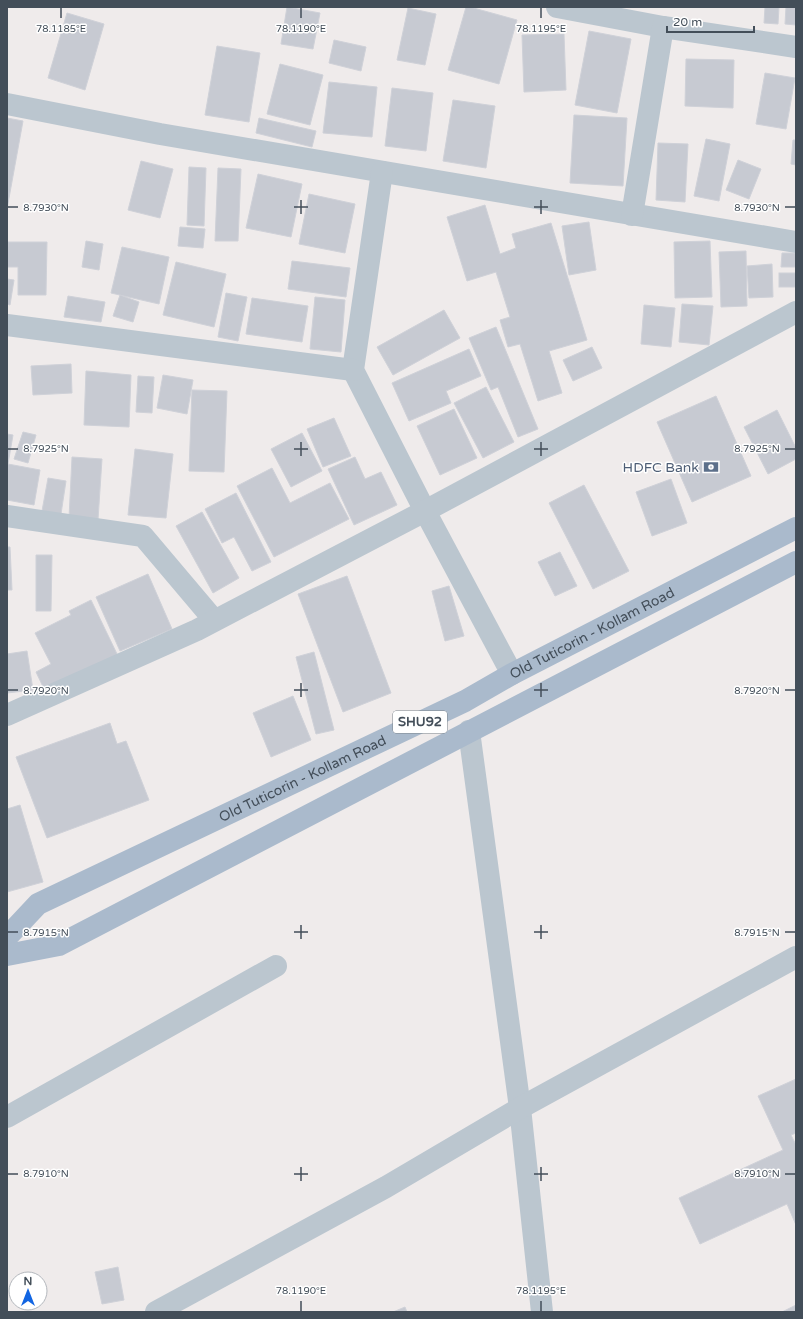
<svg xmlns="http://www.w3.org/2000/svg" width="803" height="1319" font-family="'Varela Round',sans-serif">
<rect width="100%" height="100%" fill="#efebeb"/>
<g fill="#c7cad2" stroke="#cfd1d8">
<path d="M287,7l33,6 -7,36 -32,-5z"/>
<path d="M466,7h4l47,13 -18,64 -51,-14z"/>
<path d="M765,7h14l-1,17 -14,-1z"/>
<path d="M786,7h10v18l-11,-1z"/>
<path d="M408,8l28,6 -11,51 -28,-5z"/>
<path d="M67,13l37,11 -19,66 -37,-12z"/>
<path d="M589,31l42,8 -14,74 -42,-8z"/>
<path d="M564,34l2,56 -42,2 -2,-57z"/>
<path d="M334,40l32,7 -5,24 -32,-8z"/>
<path d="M217,46l43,7 -11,69 -44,-7z"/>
<path d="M686,59l48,1 -1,48 -48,-2z"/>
<path d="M280,64l43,11 -13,50 -43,-11z"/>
<path d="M765,73l30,5 -9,51 -30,-5z"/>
<path d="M329,82l48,5 -5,50 -49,-4z"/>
<path d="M392,88l41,5 -7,58 -41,-5z"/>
<path d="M453,100l42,6 -9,62 -43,-7z"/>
<path d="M574,115l53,3 -4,68 -53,-3z"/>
<path d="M7,118l16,3 -16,88z"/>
<path d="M259,118l57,13 -4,16 -56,-14z"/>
<path d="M706,139l24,5 -11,57 -25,-5z"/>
<path d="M793,140h3v25l-5,-1z"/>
<path d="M658,143l30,1 -3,58 -29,-2z"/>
<path d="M738,160l23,9 -12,30 -23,-9z"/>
<path d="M141,161l32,8 -13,49 -32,-8z"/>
<path d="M189,167l17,1 -2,58 -17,-1z"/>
<path d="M218,168l23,1 -3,72h-23z"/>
<path d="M258,174l44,10 -11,53 -45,-9z"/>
<path d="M309,194l46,10 -10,49 -46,-9z"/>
<path d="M485,205l15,49 16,-6 -4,-14 39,-11 36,117 -38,11 13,42 -24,8 -18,-57 -12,3 -8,-27 10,-3 -14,-45 -29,9 -20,-64z"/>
<path d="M589,222l7,48 -27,5 -7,-49z"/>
<path d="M180,227l25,2 -2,19 -25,-2z"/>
<path d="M86,241l17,3 -4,26 -17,-3z"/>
<path d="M710,241l2,56 -37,1 -1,-56z"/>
<path d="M8,242h39l-1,53h-28v-28h-11z"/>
<path d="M122,247l47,10 -10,47 -48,-11z"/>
<path d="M746,251l1,55 -26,1 -2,-55z"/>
<path d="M782,253h14v14h-15z"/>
<path d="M292,261l58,7 -4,29 -58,-8z"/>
<path d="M176,262l50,12 -12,53 -51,-12z"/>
<path d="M772,264l1,33 -24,1 -2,-32z"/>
<rect x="779" y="273" width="17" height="14"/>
<path d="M7,279l7,1 -4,25 -3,-1z"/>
<path d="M226,293l21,4 -9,44 -20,-4z"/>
<path d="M120,295l19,7 -6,20 -20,-6z"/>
<path d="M68,296l37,6 -4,20 -37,-5z"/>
<path d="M315,297l30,3 -4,52 -31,-3z"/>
<path d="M252,298l56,8 -6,36 -56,-8z"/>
<path d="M682,304l31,2 -4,39 -30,-3z"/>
<path d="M644,305l31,3 -4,39 -30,-3z"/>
<path d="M444,310l16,28 -67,37 -16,-28z"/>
<path d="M496,327l42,102 -20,8 -20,-50 -7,3 -22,-52z"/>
<path d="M592,347l10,21 -29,13 -10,-21z"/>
<path d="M469,349l12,27 -35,15 5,12 -42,18 -17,-38z"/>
<path d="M71,364l1,29 -39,2 -2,-29z"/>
<path d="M86,371l45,4 -2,52 -45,-2z"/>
<path d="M163,375l30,5 -6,34 -30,-6z"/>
<path d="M138,376l16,1 -2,36 -16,-1z"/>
<path d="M486,387l28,55 -31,16 -29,-55z"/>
<path d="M192,390l35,1 -3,81 -35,-1z"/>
<path d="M716,396l35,80 -59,26 -35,-80z"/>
<path d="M454,409l23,49 -37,17 -23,-49z"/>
<path d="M777,410l19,38v11l-28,15 -24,-47z"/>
<path d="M334,418l17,38 -28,11 -16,-38z"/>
<path d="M23,432l13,3 -8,28 -14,-4z"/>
<path d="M302,433l20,38 -31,16 -20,-38z"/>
<path d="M7,434l6,1 -5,29 32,6 -6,35 -27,-5z"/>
<path d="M135,449l38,5 -7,64 -38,-3z"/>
<path d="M72,457l30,2 -4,61 -29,-2z"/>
<path d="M355,457l10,22 16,-7 16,33 -43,20 -26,-56z"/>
<path d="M272,468l18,35 40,-20 19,36 -75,38 -37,-71z"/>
<path d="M48,478l18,3 -5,33 -19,-3z"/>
<path d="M671,479l16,44 -35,13 -16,-44z"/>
<path d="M584,485l45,86 -36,18 -44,-86z"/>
<path d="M236,493l35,69 -19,9 -18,-34 -12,6 -17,-34z"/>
<path d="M202,512l37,66 -26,15 -37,-67z"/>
<path d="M7,547h3l2,43h-5z"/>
<path d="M560,552l17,34 -22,10 -17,-34z"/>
<path d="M36,555h16l-1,56h-15z"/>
<path d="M148,574l24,55 -52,22 -24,-54z"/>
<path d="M347,576l44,117 -48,19 -45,-118z"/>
<path d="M449,586l15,50 -19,5 -13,-50z"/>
<path d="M91,600l27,56 -73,35 -9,-19 15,-8 -16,-31 36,-18 -2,-4z"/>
<path d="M27,651l6,39 -26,3v-39z"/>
<path d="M314,652l20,78 -18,4 -20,-77z"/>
<path d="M293,696l18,44 -40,17 -18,-44z"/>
<path d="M110,723l7,21 9,-3 23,59 -102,38 -31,-81z"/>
<path d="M20,805l23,77 -36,10v-83z"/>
<path d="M796,1079v54l-5,2 5,10v80l-9,-21 -87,40 -21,-46 104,-48 -25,-54z"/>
<path d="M118,1267l6,33 -22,4 -7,-32z"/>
<path d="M796,1305v7h-14z"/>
<path d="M405,1307l2,5h-14z"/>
</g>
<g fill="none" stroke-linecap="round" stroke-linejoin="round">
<g stroke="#bbc6cf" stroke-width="22">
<path d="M557,7l106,20 133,20"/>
<path d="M7,104l153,30 636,108"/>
<path d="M382,172l-29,198 72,141 87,163"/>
<path d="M632,215l31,-188"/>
<path d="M7,325l346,45"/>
<path d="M7,516l136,20 71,84"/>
<path d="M7,715l190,-85 228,-119 371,-199"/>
<path d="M469,731l51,377 22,204"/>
<path d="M7,1117l269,-151"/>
<path d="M156,1312l230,-125 134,-79 276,-151"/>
</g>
<g stroke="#aabacc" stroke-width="22">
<path id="s1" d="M7,937l31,-33 427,-203 47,-27 284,-146"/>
<path d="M7,955l52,-10 737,-383"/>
</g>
</g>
<path fill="none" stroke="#434e59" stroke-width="1.5" d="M61,8v10M301,8v10M541,8v10M301,200v14M541,200v14M8,207h10M294,207h14M534,207h14M785,207h10M301,442v14M541,442v14M8,449h10M294,449h14M534,449h14M785,449h10M301,683v14M541,683v14M8,690h10M294,690h14M534,690h14M785,690h10M301,925v14M541,925v14M8,932h10M294,932h14M534,932h14M785,932h10M301,1167v14M541,1167v14M8,1174h10M294,1174h14M534,1174h14M785,1174h10M301,1301v10M541,1301v10"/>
<defs>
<g id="bank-bare" transform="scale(1.2)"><path d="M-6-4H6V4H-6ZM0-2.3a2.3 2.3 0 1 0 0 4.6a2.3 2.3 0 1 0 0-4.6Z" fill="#5c6f8a" stroke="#fff" stroke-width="2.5" paint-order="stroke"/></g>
</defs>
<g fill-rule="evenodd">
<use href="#bank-bare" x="711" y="467"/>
</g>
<g text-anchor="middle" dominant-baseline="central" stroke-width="3" stroke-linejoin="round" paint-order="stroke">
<rect fill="#fff" stroke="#7b838b" stroke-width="1" x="393" y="711" width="54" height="22" rx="3"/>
<g font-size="13" font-weight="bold" fill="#434e59">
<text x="420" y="722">SHU92</text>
</g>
<g font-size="14" fill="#4e5e75" stroke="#fff" text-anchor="end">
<text x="699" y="467">HDFC Bank</text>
</g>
<g font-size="14" fill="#434e59" stroke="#fff">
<text stroke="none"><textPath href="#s1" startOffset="662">Old Tuticorin - Kollam Road</textPath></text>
<text stroke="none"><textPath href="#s1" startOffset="338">Old Tuticorin - Kollam Road</textPath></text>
</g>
</g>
<g font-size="10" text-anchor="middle" fill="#434e59" stroke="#fff" stroke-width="3" stroke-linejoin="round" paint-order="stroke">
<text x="61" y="32">78.1185°E</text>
<text x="301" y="32">78.1190°E</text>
<text x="541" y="32">78.1195°E</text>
<text x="46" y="211">8.7930°N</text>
<text x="757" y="211">8.7930°N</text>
<text x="46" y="452">8.7925°N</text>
<text x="757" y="452">8.7925°N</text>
<text x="46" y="694">8.7920°N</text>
<text x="757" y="694">8.7920°N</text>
<text x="46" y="936">8.7915°N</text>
<text x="757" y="936">8.7915°N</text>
<text x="46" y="1177">8.7910°N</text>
<text x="757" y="1177">8.7910°N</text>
<text x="301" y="1294">78.1190°E</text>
<text x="541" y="1294">78.1195°E</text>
</g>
<rect width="803" height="1319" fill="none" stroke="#434e59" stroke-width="16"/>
<g transform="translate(28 1291)"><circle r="19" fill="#ffffff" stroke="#b4b8bd"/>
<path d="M0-3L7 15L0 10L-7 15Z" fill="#1265e2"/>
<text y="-6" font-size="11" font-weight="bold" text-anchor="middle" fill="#434e59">N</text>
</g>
<path d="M667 26v6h87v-6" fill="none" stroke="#434e59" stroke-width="2"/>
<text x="673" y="26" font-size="12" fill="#434e59" stroke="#ffffff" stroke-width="3" paint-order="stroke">20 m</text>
</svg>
